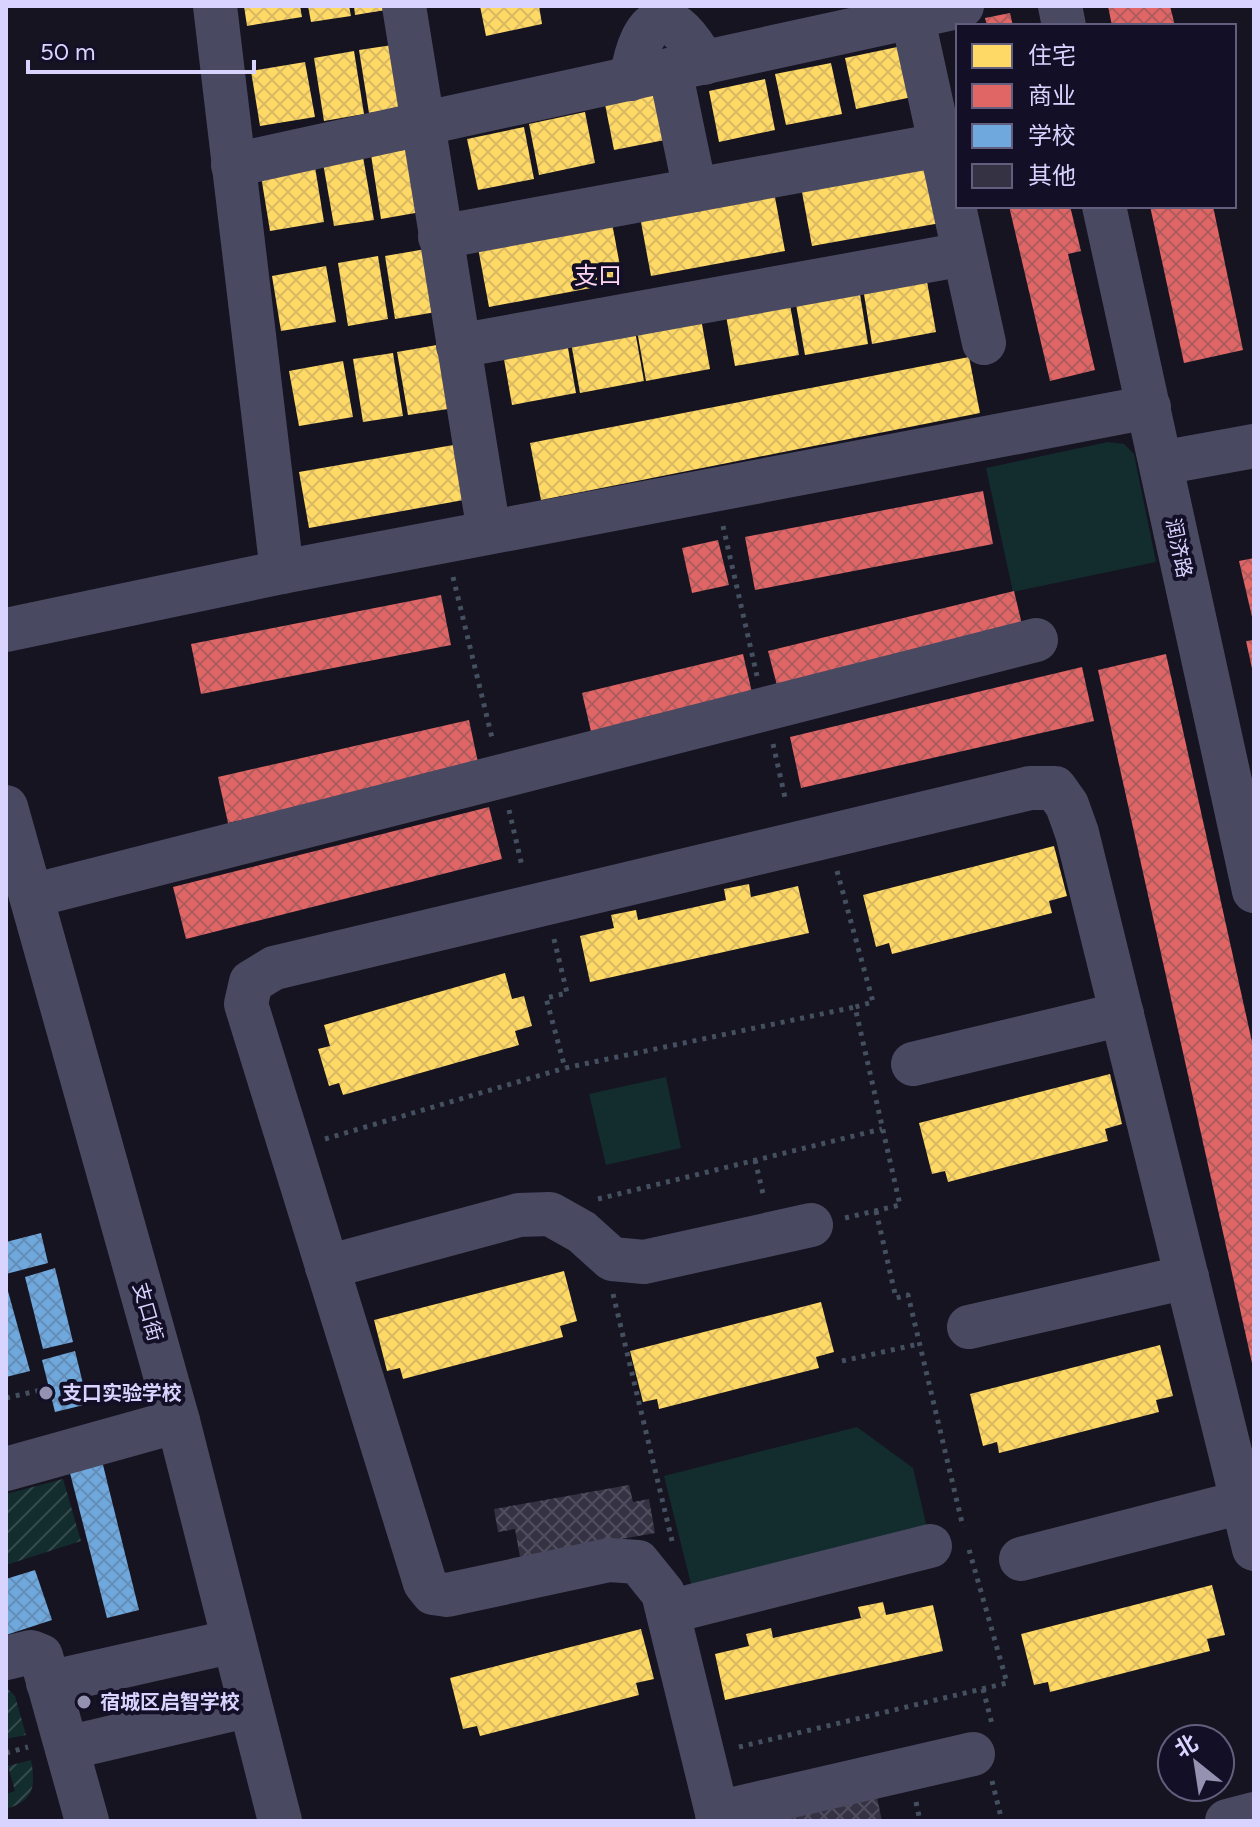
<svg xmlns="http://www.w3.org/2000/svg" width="1260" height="1827" font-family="Figtree,'Noto Sans SC',sans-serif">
<defs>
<pattern id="garden-furrows" width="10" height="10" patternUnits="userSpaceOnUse" patternTransform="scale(2)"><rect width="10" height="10" fill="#132c2d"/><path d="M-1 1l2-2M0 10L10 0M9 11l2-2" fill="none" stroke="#354a4c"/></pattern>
<pattern id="homes-cross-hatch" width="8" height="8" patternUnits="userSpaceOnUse" patternTransform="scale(2)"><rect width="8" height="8" fill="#ffd966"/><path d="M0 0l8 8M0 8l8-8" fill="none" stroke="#d9ba61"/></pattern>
<pattern id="shops-cross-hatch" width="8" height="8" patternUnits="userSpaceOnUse" patternTransform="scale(2)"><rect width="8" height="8" fill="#e06666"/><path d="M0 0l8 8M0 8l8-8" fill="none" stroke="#b05b5e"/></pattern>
<pattern id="schools-cross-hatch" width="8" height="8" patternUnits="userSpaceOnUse" patternTransform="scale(2)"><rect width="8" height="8" fill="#6fa8dc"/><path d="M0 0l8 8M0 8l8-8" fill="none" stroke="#648eb8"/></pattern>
<pattern id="building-cross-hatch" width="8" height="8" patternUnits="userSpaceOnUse" patternTransform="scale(2)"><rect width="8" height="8" fill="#343243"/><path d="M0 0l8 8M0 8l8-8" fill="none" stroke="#514f5f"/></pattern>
</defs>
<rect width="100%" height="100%" fill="#161421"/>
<g fill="#132c2d">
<path d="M1108,442l16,2 10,10 22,108 -143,30 -27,-124z"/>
<path d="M666,1077l15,71 -75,17 -17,-71z"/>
<path d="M857,1427l56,41 16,68 -236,56 -29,-116z"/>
</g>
<g fill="url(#garden-furrows)">
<path d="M63,1479l18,62 -75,24v-71z"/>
<path d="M6,1687l9,9 11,39 -20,4z"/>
<path d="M31,1760c5,26 3,41 -25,49v-15l9,-3 -7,-25z"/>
</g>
<g fill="url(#homes-cross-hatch)">
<path d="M244,6h56l2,11 -55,9z"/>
<path d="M308,6h41l2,10 -40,6z"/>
<path d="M354,6h44v2l-43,7z"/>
<path d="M480,6h59l3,18 -56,12z"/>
<path d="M399,44l10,63 -40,6 -10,-63z"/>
<path d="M902,46l10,51 -56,12 -11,-51z"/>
<path d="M354,51l10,63 -40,7 -10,-63z"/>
<path d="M305,62l10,55 -55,9 -9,-55z"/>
<path d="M831,63l11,51 -56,11 -11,-51z"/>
<path d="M765,79l10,51 -56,12 -10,-51z"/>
<path d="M660,88l10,51 -56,11 -10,-51z"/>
<path d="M585,112l10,51 -56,12 -10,-51z"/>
<path d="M524,127l10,52 -56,11 -11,-51z"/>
<path d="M411,149l10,63 -40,7 -10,-64z"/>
<path d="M363,157l11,63 -40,6 -11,-63z"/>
<path d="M935,162l11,60 -134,24 -11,-59z"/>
<path d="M315,167l9,55 -54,9 -9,-55z"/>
<path d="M774,192l11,59 -134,25 -11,-59z"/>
<path d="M612,223l11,59 -134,25 -11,-59z"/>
<path d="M426,249l10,63 -41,7 -10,-63z"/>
<path d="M378,256l10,63 -40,7 -10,-63z"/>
<path d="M326,266l10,56 -55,9 -9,-55z"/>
<path d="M926,276l10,56 -64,12 -9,-56z"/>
<path d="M859,288l9,56 -63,11 -10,-56z"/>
<path d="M789,299l10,56 -64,11 -10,-56z"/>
<path d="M700,313l10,56 -64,12 -10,-56z"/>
<path d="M634,325l10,56 -64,12 -10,-56z"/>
<path d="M566,337l10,56 -64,12 -10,-57z"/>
<path d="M437,345l11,64 -40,6 -11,-63z"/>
<path d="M393,353l10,63 -40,6 -10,-63z"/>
<path d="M969,357l11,56 -439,87 -11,-57z"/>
<path d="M343,361l10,56 -54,9 -10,-55z"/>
<path d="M459,444l10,55 -160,29 -10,-56z"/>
<path d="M1054,846l13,50 -18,5 3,12 -160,41 -3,-11 -13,4 -13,-52z"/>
<path d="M749,884l2,13 47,-11 11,47 -219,49 -10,-46 34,-8 -3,-13 25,-5 2,10 88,-20 -2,-11z"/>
<path d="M505,973l7,26 12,-3 8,30 -17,5 4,14 -176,50 -4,-12 -10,3 -11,-37 12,-3 -6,-21z"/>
<path d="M1110,1074l12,50 -17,5 3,12 -160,41 -3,-11 -13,3 -13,-51z"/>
<path d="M564,1271l13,50 -17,5 3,11 -160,42 -3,-11 -13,3 -13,-51z"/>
<path d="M821,1302l13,50 -18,5 3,11 -160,41 -2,-10 -14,3 -13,-51z"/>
<path d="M1160,1345l13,51 -17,4 3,12 -160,41 -2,-11 -14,4 -13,-52z"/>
<path d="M1212,1585l13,50 -18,4 3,12 -160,41 -2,-10 -14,3 -13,-51z"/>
<path d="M883,1602l3,13 47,-10 10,46 -218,49 -10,-46 34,-8 -3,-12 25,-6 2,10 88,-20 -3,-11z"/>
<path d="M641,1629l13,50 -18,4 3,12 -159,41 -3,-10 -14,3 -13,-51z"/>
</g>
<g fill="url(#shops-cross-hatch)">
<path d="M1108,6h62l5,20h-63z"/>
<path d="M1010,13l3,13h-26l-2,-8z"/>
<path d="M1009,206h61l11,45 -13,3 27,116 -45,11z"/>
<path d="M1150,206h63l30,144 -59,13z"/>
<path d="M983,491l10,53 -238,46 -10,-53z"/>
<path d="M718,540l11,45 -37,8 -10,-45z"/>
<path d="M1254,558v63h-1l-14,-60z"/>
<path d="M1014,591l10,42 -245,60 -11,-42z"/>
<path d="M441,595l10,50 -250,49 -10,-50z"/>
<path d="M1254,640v33h-1l-7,-32z"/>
<path d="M743,654l11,47 -161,39 -11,-47z"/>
<path d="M1166,654l88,397v321l-156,-702z"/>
<path d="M1082,667l12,54 -293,67 -11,-51z"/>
<path d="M469,720l10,47 -251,56 -10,-46z"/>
<path d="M489,807l13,52 -316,80 -13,-52z"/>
</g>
<g fill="url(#schools-cross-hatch)">
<path d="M41,1233l7,30 -42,11v-32z"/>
<path d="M55,1268l18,74 -30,7 -18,-72z"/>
<path d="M6,1284l24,87 -24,6z"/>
<path d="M75,1351l13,53 -33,8 -13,-52z"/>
<path d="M102,1461l37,149 -32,8 -38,-149z"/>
<path d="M35,1570l17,50 -46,15v-56z"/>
</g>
<g fill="url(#building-cross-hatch)">
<path d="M629,1485l4,17 16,-3 6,34 -135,24 -5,-28 -17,3 -4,-23z"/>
<path d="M876,1793l6,28h-117z"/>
</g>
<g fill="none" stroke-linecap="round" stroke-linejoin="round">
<g stroke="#44505f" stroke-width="5" stroke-dasharray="4 6" stroke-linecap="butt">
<path d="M723,526l34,150"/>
<path d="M453,577l40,165"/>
<path d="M773,744l13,58"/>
<path d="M509,810l13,56"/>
<path d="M837,871l36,131 -18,5 45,198 -55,13"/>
<path d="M554,939l13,54 -21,5 19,70 290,-61"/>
<path d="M325,1139l240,-71"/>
<path d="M755,1160l9,38"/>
<path d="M598,1199l284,-70"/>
<path d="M876,1211l20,87 12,-3 55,232"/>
<path d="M613,1294l60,251"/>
<path d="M842,1361l77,-17"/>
<path d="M6,1398l40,-9"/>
<path d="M983,1689l9,35"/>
<path d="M739,1747l268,-64 -39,-137"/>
<path d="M6,1753l22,-6"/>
<path d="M992,1781l10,40"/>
<path d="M916,1802l4,19"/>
</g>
<g stroke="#4a4962" stroke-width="44">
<path d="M215,6l67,566"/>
<path d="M404,6l85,526"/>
<path d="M910,6l74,337"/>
<path d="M1060,6l4,20"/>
<path d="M670,70l25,120"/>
<path d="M631,79c12,-68 38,-79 73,-16"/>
<path d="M233,165l729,-159"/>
<path d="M1104,206l150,685"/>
<path d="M440,237l500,-92"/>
<path d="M458,346l506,-92"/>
<path d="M1161,463l93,-17"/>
<path d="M6,630l276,-58 867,-165"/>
<path d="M6,807l172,614 102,400"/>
<path d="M31,896l1005,-256"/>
<path d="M913,1064l209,-50"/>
<path d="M327,1267l192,-52 31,-1 32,18 30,27 32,3 167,-37"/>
<path d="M969,1327l218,-50"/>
<path d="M6,1469l172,-48"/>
<path d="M1021,1559l221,-57"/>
<path d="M668,1612l262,-66"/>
<path d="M6,1658l25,-6 10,4 46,165"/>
<path d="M48,1683l186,-42"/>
<path d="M67,1748l183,-43"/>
<path d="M717,1813l256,-59"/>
<path d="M719,1821l-56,-228 -25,-31 -29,-2 -162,35 -14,-2 -8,-10 -179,-579 5,-22 23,-14 756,-180h25l12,17 10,28 177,716"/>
<path d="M1227,1821l27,-7"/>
</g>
</g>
<g fill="#9591b1" stroke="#130f26" stroke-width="3">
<circle cx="46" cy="1393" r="8"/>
<circle cx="84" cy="1702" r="8"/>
</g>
<g text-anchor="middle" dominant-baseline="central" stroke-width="8" stroke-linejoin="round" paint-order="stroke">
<g font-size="20" fill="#d9d4ff" stroke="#130f26">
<text transform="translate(1179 548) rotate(78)">润济路</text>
<text transform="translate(148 1312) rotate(74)">支口街</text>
</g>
<g font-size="20" font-weight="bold" fill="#d9d4ff" stroke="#130f26" text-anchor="start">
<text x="62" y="1393">支口实验学校</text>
<text x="100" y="1702">宿城区启智学校</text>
</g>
<g font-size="24" fill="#ffd6f0" stroke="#130f26">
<text x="598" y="275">支口</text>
</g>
</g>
<rect width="1260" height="1827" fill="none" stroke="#d9d4ff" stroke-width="16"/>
<rect x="956" y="24" width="280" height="184" fill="#130f26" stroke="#625e7d" stroke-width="2"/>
<rect x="972" y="44" width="40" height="24" fill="#ffd966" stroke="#625e7d" stroke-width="2"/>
<text x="1028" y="64" font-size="24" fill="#d9d4ff">住宅</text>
<rect x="972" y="84" width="40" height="24" fill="#e06666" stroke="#625e7d" stroke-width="2"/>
<text x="1028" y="104" font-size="24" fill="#d9d4ff">商业</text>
<rect x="972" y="124" width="40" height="24" fill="#6fa8dc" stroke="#625e7d" stroke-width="2"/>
<text x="1028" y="144" font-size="24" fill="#d9d4ff">学校</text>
<rect x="972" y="164" width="40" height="24" fill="#343243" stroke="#625e7d" stroke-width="2"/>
<text x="1028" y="184" font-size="24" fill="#d9d4ff">其他</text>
<g transform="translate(1196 1763) rotate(330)"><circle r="38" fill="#130f26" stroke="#625e7d" stroke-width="2"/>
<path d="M0-6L14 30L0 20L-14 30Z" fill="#9591b1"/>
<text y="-12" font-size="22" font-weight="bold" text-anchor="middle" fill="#d9d4ff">北</text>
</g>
<path d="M28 60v12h226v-12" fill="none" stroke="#d9d4ff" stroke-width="4"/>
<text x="40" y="60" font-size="24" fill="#d9d4ff" stroke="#130f26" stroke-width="6" paint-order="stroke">50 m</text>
</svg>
